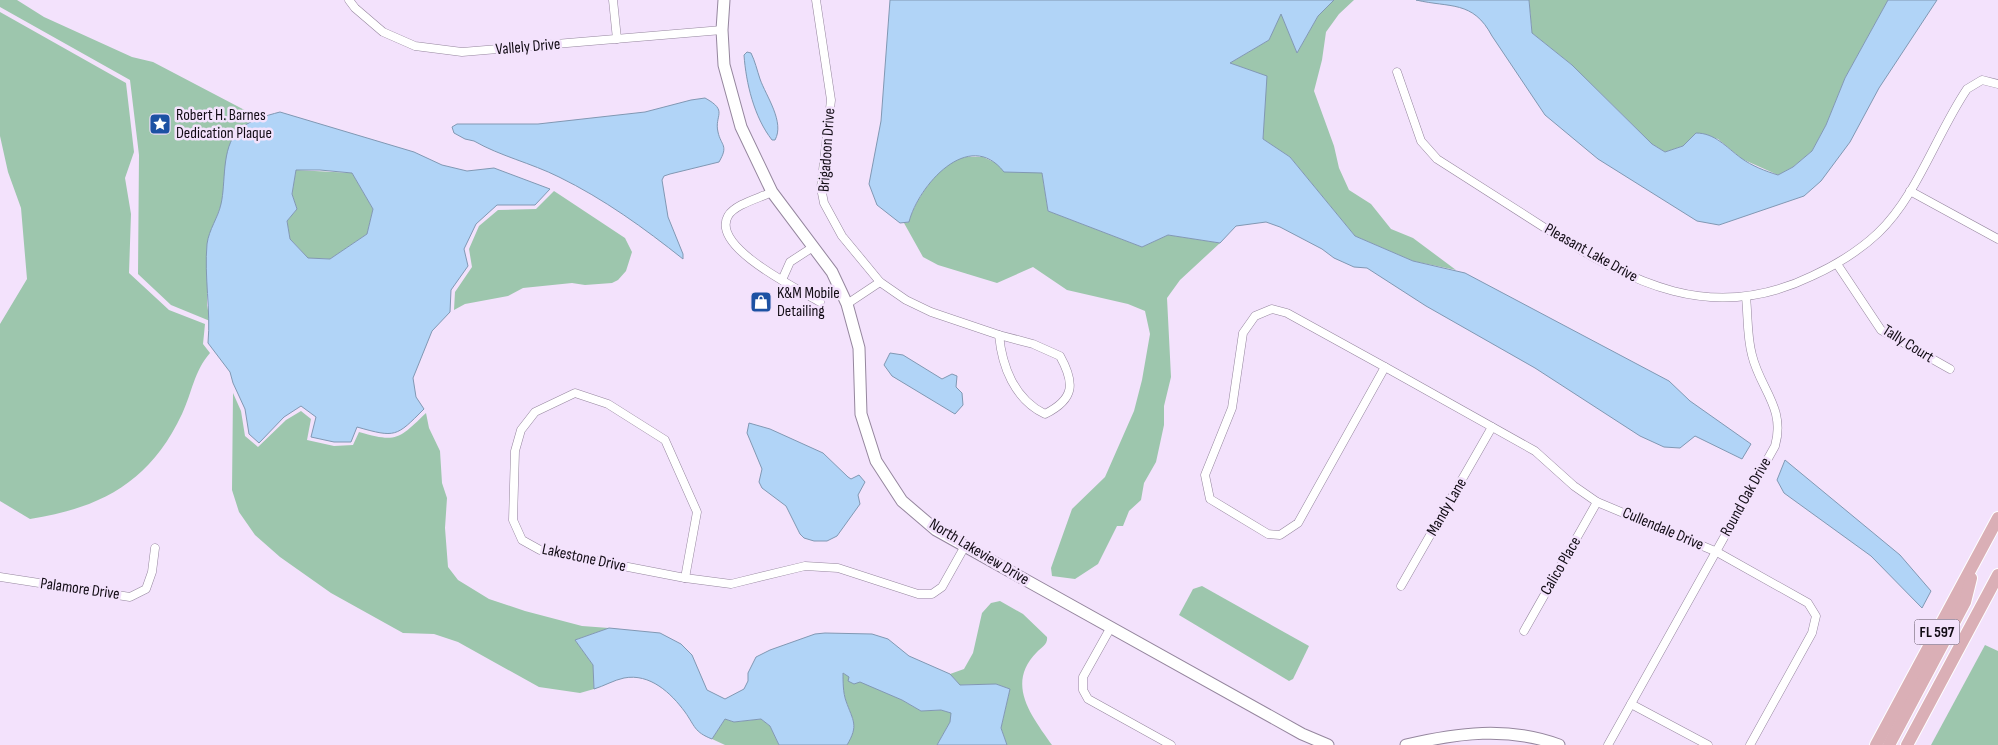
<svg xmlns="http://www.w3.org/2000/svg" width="1998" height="745" font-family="'Sofia Sans Condensed',sans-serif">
<rect width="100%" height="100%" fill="#f3e2fc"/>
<g fill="#9dc6ad">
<path d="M0,0h17l27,17 88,40 21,5 107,56 -22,13 -11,26 -5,45 -15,42v61l3,16 -39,-16 -33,-31 1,-119 -9,-75 -130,-73z"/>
<path d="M1334,0h20l-15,14 -13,18 -4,28 -8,31 20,55 5,22 10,22 22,14 20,25 22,9 43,32 -43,-9 -58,-25 -65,-79 -27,-18 3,-63 -36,-13 39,-23 12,-27 16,40 21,-37z"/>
<path d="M1529,0h359l-43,78 -19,47 -14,26 -19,16 -15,8 -36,-16 -24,-20 -22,-6 -13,13 -18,6 -13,-8 -80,-79 -40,-32z"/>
<path d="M0,12l126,71 8,69 -9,26 6,36 -2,59 40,37 36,14 -2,20 7,9c-16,18 -18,40 -28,61 -32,68 -81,94 -152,105l-30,-18v-177l27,-45 -6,-71 -13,-36 -8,-36z"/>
<path d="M983,157l15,7 44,9 6,38 94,36 26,-12 52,8 -40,37 -13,18 4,79 -7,29v19l-8,37 -12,21 -3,17 -12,11 -6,15h-6l-19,38 -23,15 -23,-3 -1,-8 21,-59 33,-32 29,-66 8,-31 8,-46 -5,-23 -17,-7 -61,-14 -34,-23 -36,16 -59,-18 -15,-8 -19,-34 5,-1c5,-20 28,-54 47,-63 7,-3 19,-2 27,-2z"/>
<path d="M296,170l56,3 21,36 -6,25 -37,25 -22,-1 -18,-19 -3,-18 10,-12 -5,-15z"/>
<path d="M554,191l71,47 7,14 -6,19 -8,9 -6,3 -27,2 -13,-2 -49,5 -15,8 -43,8 -11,6 1,-18 17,-25 -3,-18 10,-23 19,-16 38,-1z"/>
<path d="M233,393l8,18 4,25 13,11 28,-27 15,-9 10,8 -4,21 27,6 19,-1 6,-13c38,11 40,7 67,-19l3,15 11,23 2,32 5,15 -2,30 3,39 10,13 31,19 36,12 57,15 27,2 -34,12 18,25 1,24 -14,4 -41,-6 -81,-45 -24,-8 -31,-1 -72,-40 -51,-36 -25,-22 -16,-23 -7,-22z"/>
<path d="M1202,586l107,60 -16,33 -4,2 -110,-66 14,-26z"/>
<path d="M1000,601l23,13 24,23c1,7 -5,10 -10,15 -32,32 -5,64 15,93h-45l-6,-17 9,-39 -14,-5 -36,1 -10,-11 14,-5 9,-16 9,-40 9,-10z"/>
<path d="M1985,645l13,6v94h-67z"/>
<path d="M842,673l60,27 19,11 20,-1 11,3 -2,9 -13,23h-90c12,-20 6,-24 -1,-44 -3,-8 -3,-19 -4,-28z"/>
<path d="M725,719l9,3 27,-3 9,7 9,19h-54l-13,-6z"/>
</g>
<g fill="#b1d4f7" stroke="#8198b3" fill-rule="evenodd">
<path d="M890,0h444l-16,16 -21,37 -16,-39 -12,26 -39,23 37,13 -4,63 27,18 65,79 58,25 52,12 204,108 21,20 61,43 -9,15 -47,-23 -15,12 -16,-1 -24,-11 -105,-68 -109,-62 -59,-38 -13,-1 -20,-9 -12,-9 -42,-22 -14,-5 -30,4 -16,17 -52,-8 -26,12 -94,-36 -6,-38 -38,-1c-35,-45 -86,14 -95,50l-9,1 -23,-18 -8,-21 12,-63z"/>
<path d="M1416,0h113l3,33 40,32 80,79 13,8 18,-6 13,-13c19,0 30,14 45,25 11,8 24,13 37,17l15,-8 19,-16 14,-26 19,-47 43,-78h49l-58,88 -29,54 -29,39 -17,15 -85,29 -22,-4 -99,-62 -53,-44 -53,-79c-19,-36 -42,-28 -76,-36z"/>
<path d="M747,52l4,1c4,8 6,17 9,26 6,17 25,43 15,61h-3c-18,-23 -26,-57 -28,-85z"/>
<path d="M705,98c24,13 9,17 13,34 3,14 11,13 1,30l-49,12 -6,2 -2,4 6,37 15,37v5c-39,-31 -79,-60 -124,-82 -28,-14 -59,-21 -85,-36l-9,-2 -11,-6 -2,-6 5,-3h81l107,-12 46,-12z"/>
<path d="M280,112l134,40 28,13 25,6 27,-3 56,21 -15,16h-38l-21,19 -12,25 4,17 -17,24 -1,22 -18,19 -19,47 3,19 8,12c-28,28 -28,29 -67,18l-6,15h-17l-23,-5 5,-20 -15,-11 -17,11 -25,26 -10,-9 -4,-25 -12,-26 -3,-11 -22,-29c3,-33 -4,-66 -1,-99 2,-15 11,-26 14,-40 5,-21 0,-56 17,-73 11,-11 27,-15 42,-19zM296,170h24l32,3 21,36 -6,25 -37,25 -22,-1 -18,-19 -3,-18 10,-12 -5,-15z"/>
<path d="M890,353l13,2 39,24 10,-5 5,2 -1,11 6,6 1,12 -8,9 -63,-38 -8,-11z"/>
<path d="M749,423l21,6 53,24 25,24 3,2 8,-4 6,7 -7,13 2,9 -23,32 -10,5h-13l-10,-3 -4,-4 -14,-28 -24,-18 -3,-6 3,-13 -15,-36z"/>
<path d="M1785,460l115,95 31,36 -9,17 -51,-52 -87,-63 -7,-13z"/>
<path d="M609,628l51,5 21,11 11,11 15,35 18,9 19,-10 4,-8v-8l8,-16 14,-7 45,-16 10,-1 47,1 16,5 21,17 41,18 10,11 36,-1 14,5 -9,39 6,17h-70l13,-23 1,-9 -10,-3 -20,1 -19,-11 -42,-18 -6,2 -6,-3 1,-4 -6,-4c0,8 0,20 3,28 7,20 13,24 1,44h-68l-9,-19 -9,-7 -27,3 -9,-3 -13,20c-18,-7 -17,-13 -27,-27 -14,-19 -35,-39 -61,-34 -10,2 -20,8 -30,11l-1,-24 -18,-25z"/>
</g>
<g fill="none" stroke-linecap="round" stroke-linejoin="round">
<g stroke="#95869e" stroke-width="9">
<g id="street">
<path d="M349,0l6,8 28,24 32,14 47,6 260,-22"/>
<path d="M613,0l4,39"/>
<path d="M816,0l15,100 -10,88 3,15 18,33 38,46 26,18 25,12 68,23"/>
<path d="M1397,72l24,69 16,18c36,23 72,46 108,69 87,55 166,97 267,48 24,-11 47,-25 66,-43 39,-37 59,-100 89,-144l15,-9 16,4"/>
<path d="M1910,191l88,48"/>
<path d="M772,192c-12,6 -37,12 -44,24 -18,31 72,74 92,86"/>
<path d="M1837,264l44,66 69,39"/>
<path d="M782,280l8,-18 23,-15"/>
<path d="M847,304l33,-22"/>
<path d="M1272,309l15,4 98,54 -87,156 -18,12 -12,-1 -58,-35 -5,-24 27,-67 11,-75 12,-17z"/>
<path d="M999,335l34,9 27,12c15,27 15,43 -15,58 -31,-15 -43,-48 -46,-79z"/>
<path d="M1385,367l150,84 39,35 23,16 120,50 91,51 8,13 -4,17 -62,112"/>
<path d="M575,393l33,11 57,36 32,72 -12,66 -145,-28 -18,-10 -9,-20 2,-69 6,-21 14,-18z"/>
<path d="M0,577l130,20 16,-8 6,-17 3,-24"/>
<path d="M685,578l46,6 74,-18 33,2 80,26h14l10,-7 23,-41"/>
<path d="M1401,586l91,-159"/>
<path d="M1111,627l-28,50v13l5,9 83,46"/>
<path d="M1524,631l73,-129"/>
<path d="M1631,704l77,41"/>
<path d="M1608,745l167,-299c11,-38 -15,-57 -23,-91 -5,-18 -4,-39 -6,-58"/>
</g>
</g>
<g stroke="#95869e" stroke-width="13">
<g id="secondary">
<path d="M724,0l-2,30 2,35 17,62 31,65 60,80 15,32 12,44 2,66 15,47 26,40 34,29 366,204 26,11"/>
<path d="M1406,745c51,-12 102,-19 153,0"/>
</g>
</g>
<g stroke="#fff" stroke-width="14">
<g id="primary">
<path d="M1876,745l122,-227"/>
<path d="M1889,745l76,-143 6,-24"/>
<path d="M1907,745l91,-170"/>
</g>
</g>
<use href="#street" stroke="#fff" stroke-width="8"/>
<use href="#secondary" stroke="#fff" stroke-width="11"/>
<use href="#primary" stroke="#daafb6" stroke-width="12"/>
</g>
<defs>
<g id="sight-square" transform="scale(1.125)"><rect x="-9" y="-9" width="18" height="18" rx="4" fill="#1c51a3" stroke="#f3e2fc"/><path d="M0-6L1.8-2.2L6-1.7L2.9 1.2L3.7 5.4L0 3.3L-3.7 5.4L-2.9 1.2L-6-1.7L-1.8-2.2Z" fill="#fff"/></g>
<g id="shop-square" transform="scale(1.125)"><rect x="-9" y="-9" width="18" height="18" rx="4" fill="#1c51a3" stroke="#f3e2fc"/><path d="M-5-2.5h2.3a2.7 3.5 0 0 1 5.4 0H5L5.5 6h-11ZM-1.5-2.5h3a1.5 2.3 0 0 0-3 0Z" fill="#fff"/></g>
</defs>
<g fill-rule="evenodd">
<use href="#sight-square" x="160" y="124"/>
<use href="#shop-square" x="761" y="302"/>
</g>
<g text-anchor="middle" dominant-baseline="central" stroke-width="5" stroke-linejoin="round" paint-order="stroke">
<rect fill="#f3e2fc" stroke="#564c5a" stroke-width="1" x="1914.5" y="619.5" width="45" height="25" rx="4"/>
<g font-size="15" font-weight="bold" fill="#120c15">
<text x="1937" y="632">FL 597</text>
</g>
<g font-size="16" fill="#120c15" stroke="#f3e2fc">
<text transform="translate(528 47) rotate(-5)">Vallely Drive</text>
<text transform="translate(827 150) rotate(-86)">Brigadoon Drive</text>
<text transform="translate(1591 253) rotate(29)">Pleasant Lake Drive</text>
<text transform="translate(1908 344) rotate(32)">Tally Court</text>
<text transform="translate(1746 497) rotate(-61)">Round Oak Drive</text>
<text transform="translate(1447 507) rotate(-60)">Mandy Lane</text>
<text transform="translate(1663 529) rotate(23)">Cullendale Drive</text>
<text transform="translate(979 552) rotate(31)">North Lakeview Drive</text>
<text transform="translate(584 558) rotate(12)">Lakestone Drive</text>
<text transform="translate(1561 566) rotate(-60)">Calico Place</text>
<text transform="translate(80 589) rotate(8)">Palamore Drive</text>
</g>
<g font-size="16" fill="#120c15" stroke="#f3e2fc" text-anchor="start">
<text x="176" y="115">Robert H. Barnes<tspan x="176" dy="18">Dedication Plaque</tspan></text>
<text x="777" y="293">K&amp;M Mobile<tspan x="777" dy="18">Detailing</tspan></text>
</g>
</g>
</svg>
